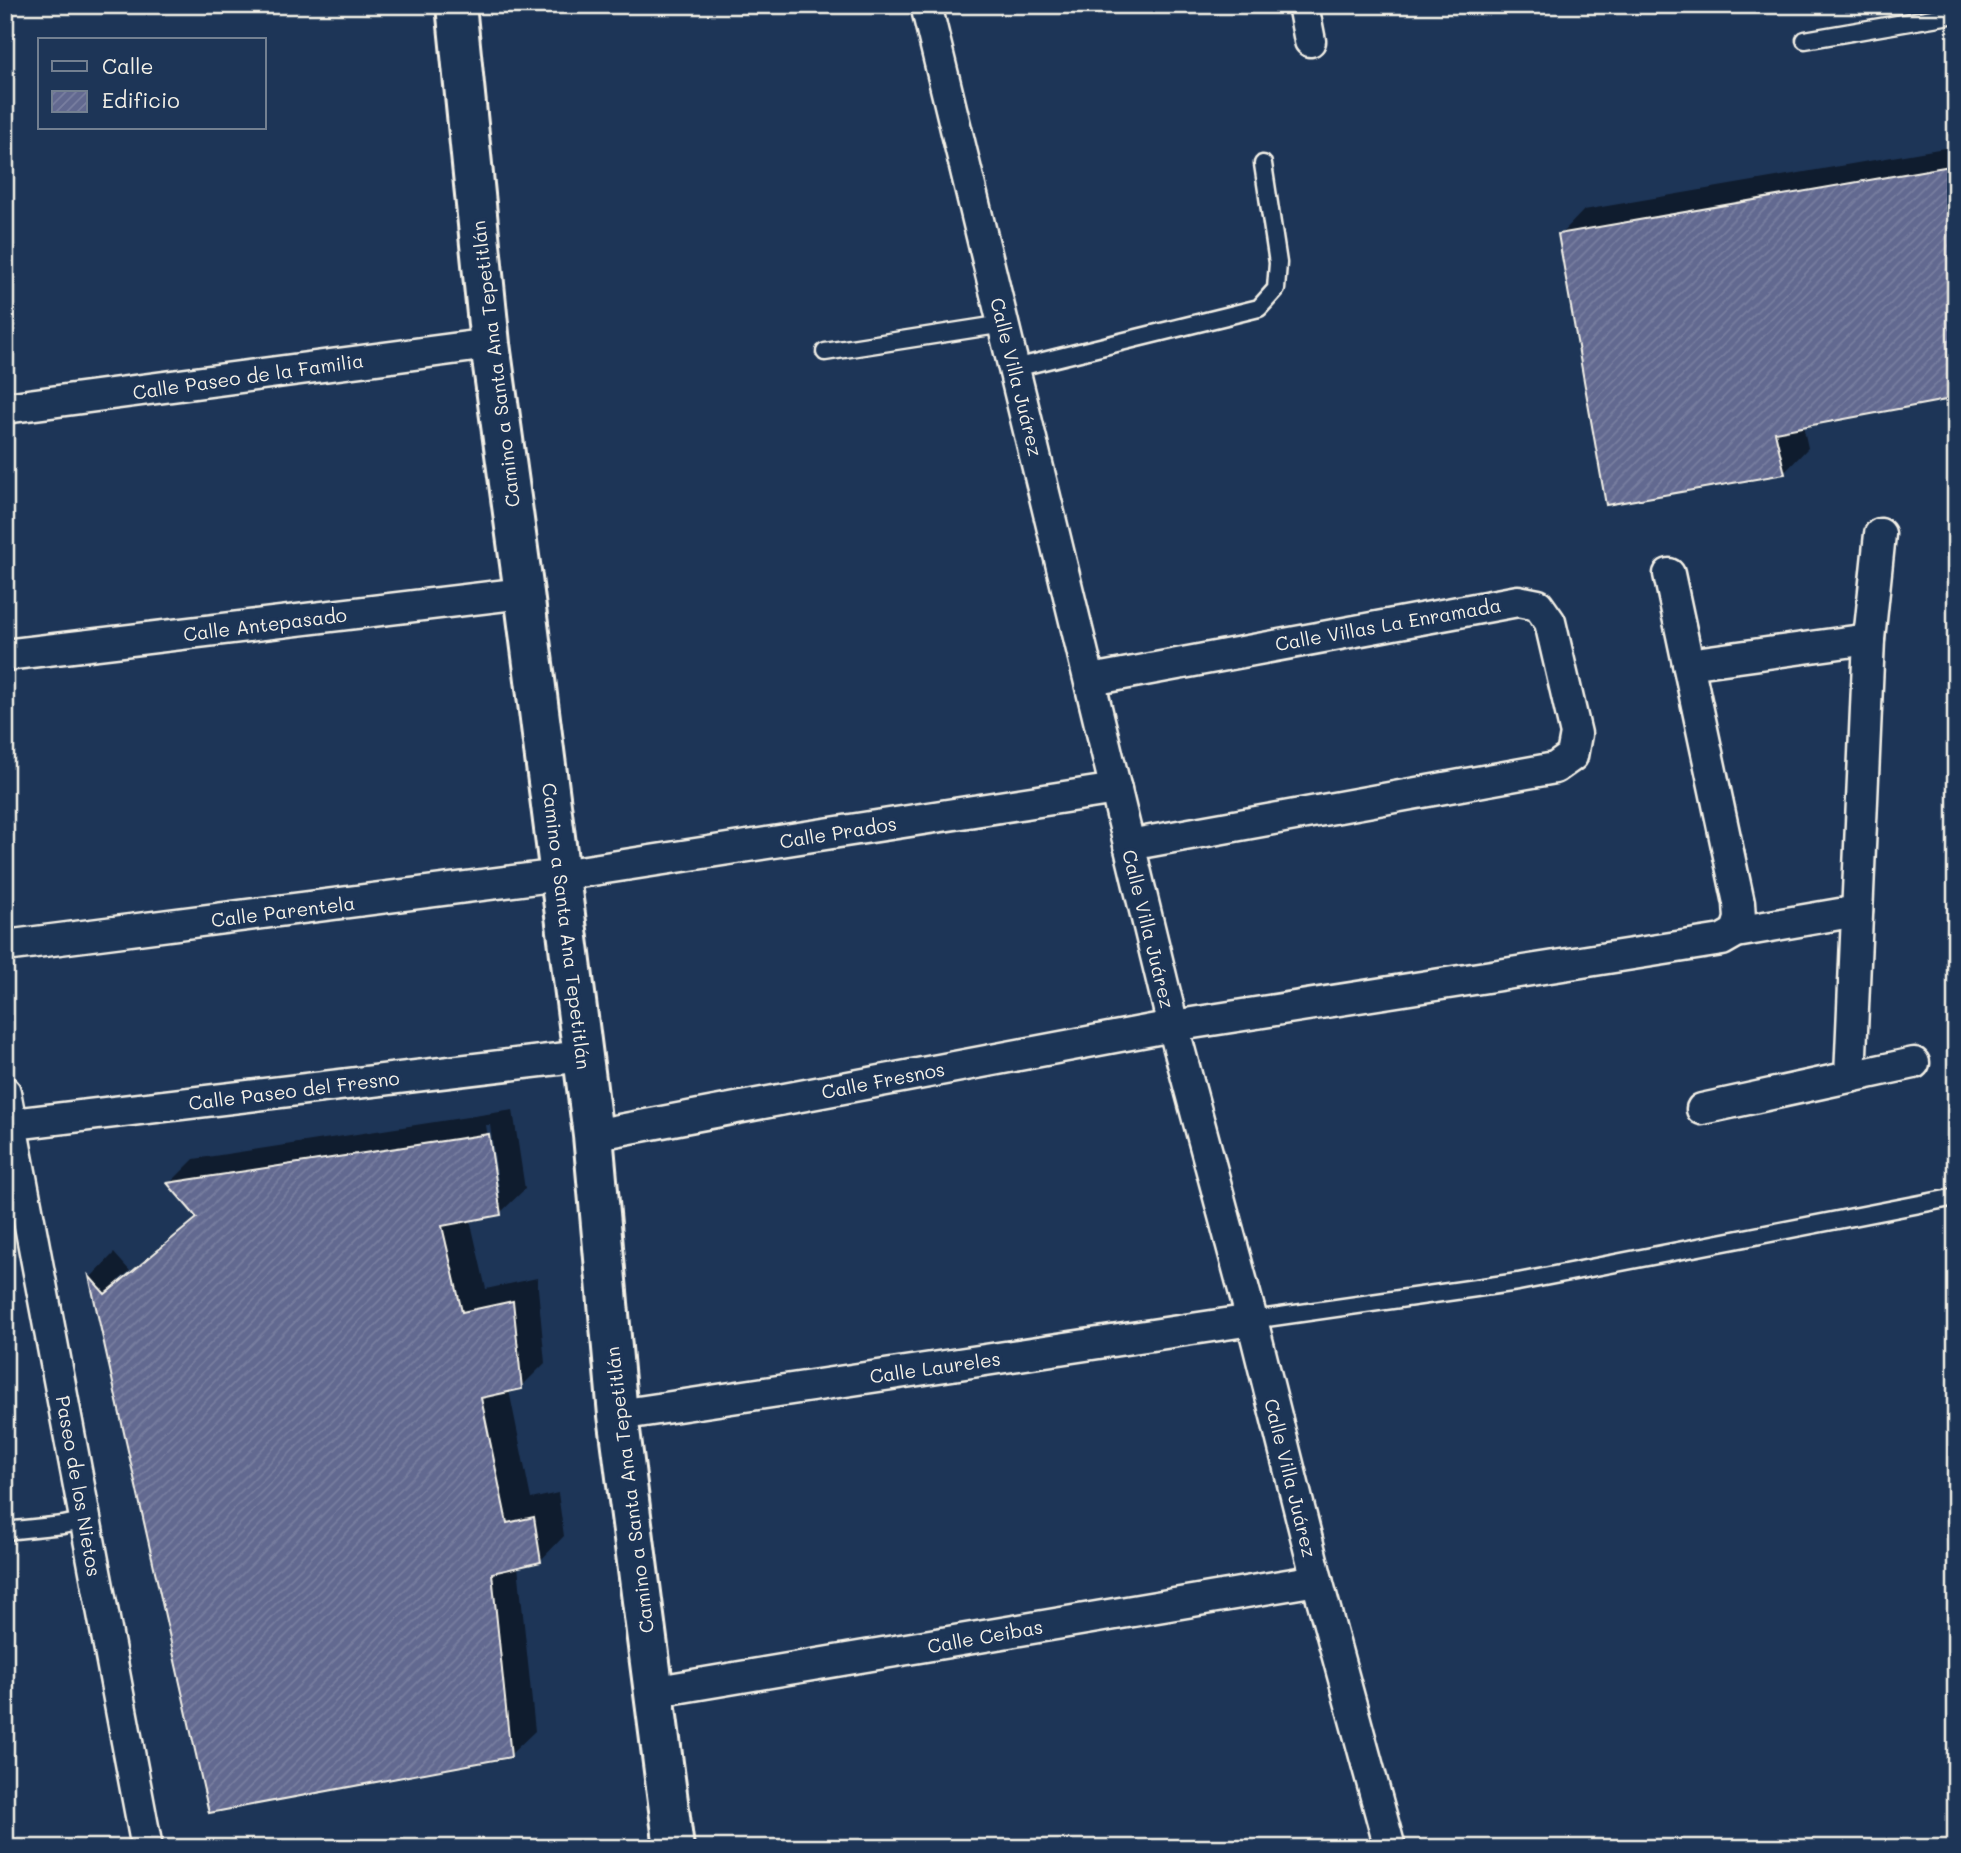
<svg xmlns="http://www.w3.org/2000/svg" width="1961" height="1853" font-family="Mali,sans-serif">
<defs>
<pattern id="building-hatch" width="6" height="6" patternUnits="userSpaceOnUse" patternTransform="scale(1.75)"><rect width="6" height="6" fill="#626990"/><path d="M-1 1l2-2M0 6l6-6M5 7l2-2" fill="none" stroke="#797fa0"/></pattern>
</defs>
<rect width="100%" height="100%" fill="#1d3557"/>
<filter id="ink" filterUnits="userSpaceOnUse"><feTurbulence type="fractalNoise" baseFrequency=".0143" numOctaves="2"/><feDisplacementMap in="SourceGraphic" scale="14" xChannelSelector="R" yChannelSelector="G"/><feConvolveMatrix kernelMatrix="1 2 1 2 8 2 1 2 1" color-interpolation-filters="sRGB"/></filter>
<g filter="url(#ink)">
<g fill="#0007" fill-rule="evenodd">
<path d="M1956,146v299l-9,-47 -144,27 5,23 -24,25 -224,-238 24,-25z"/>
<path d="M513,1110l12,79 -25,24 -30,6 16,70 51,-11 8,85 -24,24 -12,3 22,109 27,-6 6,43 -24,25 -22,5 17,165 -25,24 -299,56 -120,-534 23,-24 16,18 -11,9v5l86,-72 -35,-30 24,-24zM486,1125h4l10,71h-3z"/>
</g>
<g fill="url(#building-hatch)" stroke="#f4f1e8" stroke-width="2">
<path d="M1956,165v282l-2,1 -8,-48 -171,32 10,42 -179,31 -48,-271z"/>
<path d="M489,1134l12,81 -59,11 20,86 51,-11 9,88 -41,9 26,125 27,-6 7,45 -49,11 19,184 -302,56 -120,-537 16,18 92,-76 -30,-35z"/>
</g>
<g fill="none" stroke-linecap="round" stroke-linejoin="round">
<g stroke="#f4f1e8" stroke-width="21">
<g id="lane">
<path d="M1805,40l151,-26"/>
<path d="M825,352l179,-28"/>
<path d="M1015,368l244,-60 17,-19 2,-26 -15,-99"/>
<path d="M1252,1320l266,-38 438,-85"/>
<path d="M5,1531l58,-6 23,-5"/>
</g>
</g>
<g stroke="#f4f1e8" stroke-width="35">
<g id="street">
<path d="M926,5l247,1021 79,294 65,260 73,268"/>
<path d="M1303,5l7,36"/>
<path d="M5,408l485,-64"/>
<path d="M1669,574l70,329 1,16 -4,13"/>
<path d="M5,655l519,-62"/>
<path d="M1688,664l181,-25"/>
<path d="M1091,680l427,-79 20,4 12,17 26,112 -4,22 -17,12 -426,77"/>
<path d="M5,946l555,-71 556,-86"/>
<path d="M1850,1077l19,-438 11,-105"/>
<path d="M5,1092l142,756"/>
<path d="M1702,1109l212,-46"/>
<path d="M5,1125l578,-69"/>
<path d="M593,1135l580,-109 549,-86 14,-8 121,-21"/>
<path d="M618,1415l634,-95"/>
<path d="M652,1692l665,-112"/>
</g>
</g>
<g stroke="#f4f1e8" stroke-width="44">
<path id="secondary" d="M456,5l34,339 34,249 69,542 25,280 56,433"/>
</g>
<use href="#lane" stroke="#1d3557" stroke-width="16"/>
<use href="#street" stroke="#1d3557" stroke-width="30"/>
<use href="#secondary" stroke="#1d3557" stroke-width="38"/>
</g>
</g>
<g text-anchor="middle" dominant-baseline="central" stroke-width="7" stroke-linejoin="round" paint-order="stroke">
<g font-size="19" fill="#f4f1e8" stroke="#1d3557">
<text transform="translate(495 364) rotate(-97)">Camino a Santa Ana Tepetitlán</text>
<text transform="translate(248 376) rotate(-8)">Calle Paseo de la Familia</text>
<text transform="translate(1017 377) rotate(76)">Calle Villa Juárez</text>
<text transform="translate(265 624) rotate(-7)">Calle Antepasado</text>
<text transform="translate(1388 624) rotate(-10)">Calle Villas La Enramada</text>
<text transform="translate(838 832) rotate(-9)">Calle Prados</text>
<text transform="translate(283 911) rotate(-7)">Calle Parentela</text>
<text transform="translate(567 926) rotate(83)">Camino a Santa Ana Tepetitlán</text>
<text transform="translate(1149 929) rotate(76)">Calle Villa Juárez</text>
<text transform="translate(883 1080) rotate(-11)">Calle Fresnos</text>
<text transform="translate(294 1090) rotate(-7)">Calle Paseo del Fresno</text>
<text transform="translate(935 1367) rotate(-8)">Calle Laureles</text>
<text transform="translate(1291 1478) rotate(76)">Calle Villa Juárez</text>
<text transform="translate(79 1486) rotate(80)">Paseo de los Nietos</text>
<text transform="translate(629 1490) rotate(-97)">Camino a Santa Ana Tepetitlán</text>
<text transform="translate(985 1636) rotate(-10)">Calle Ceibas</text>
</g>
</g>
<rect width="1961" height="1853" fill="none" stroke="#1d3557" stroke-width="28"/>
<rect x="14" y="14" width="1933" height="1825" fill="none" stroke="#f4f1e8" stroke-width="2.5" filter="url(#ink)"/>
<rect x="38" y="38" width="228" height="91" fill="#1d3557" stroke="#738091" stroke-width="2"/>
<rect x="52" y="61" width="35" height="10" fill="#1d3557" stroke="#738091" stroke-width="2"/>
<text x="102" y="74" font-size="21" fill="#f4f1e8">Calle</text>
<rect x="52" y="91" width="35" height="21" fill="url(#building-hatch)" stroke="#738091" stroke-width="2"/>
<text x="102" y="108" font-size="21" fill="#f4f1e8">Edificio</text>
</svg>
